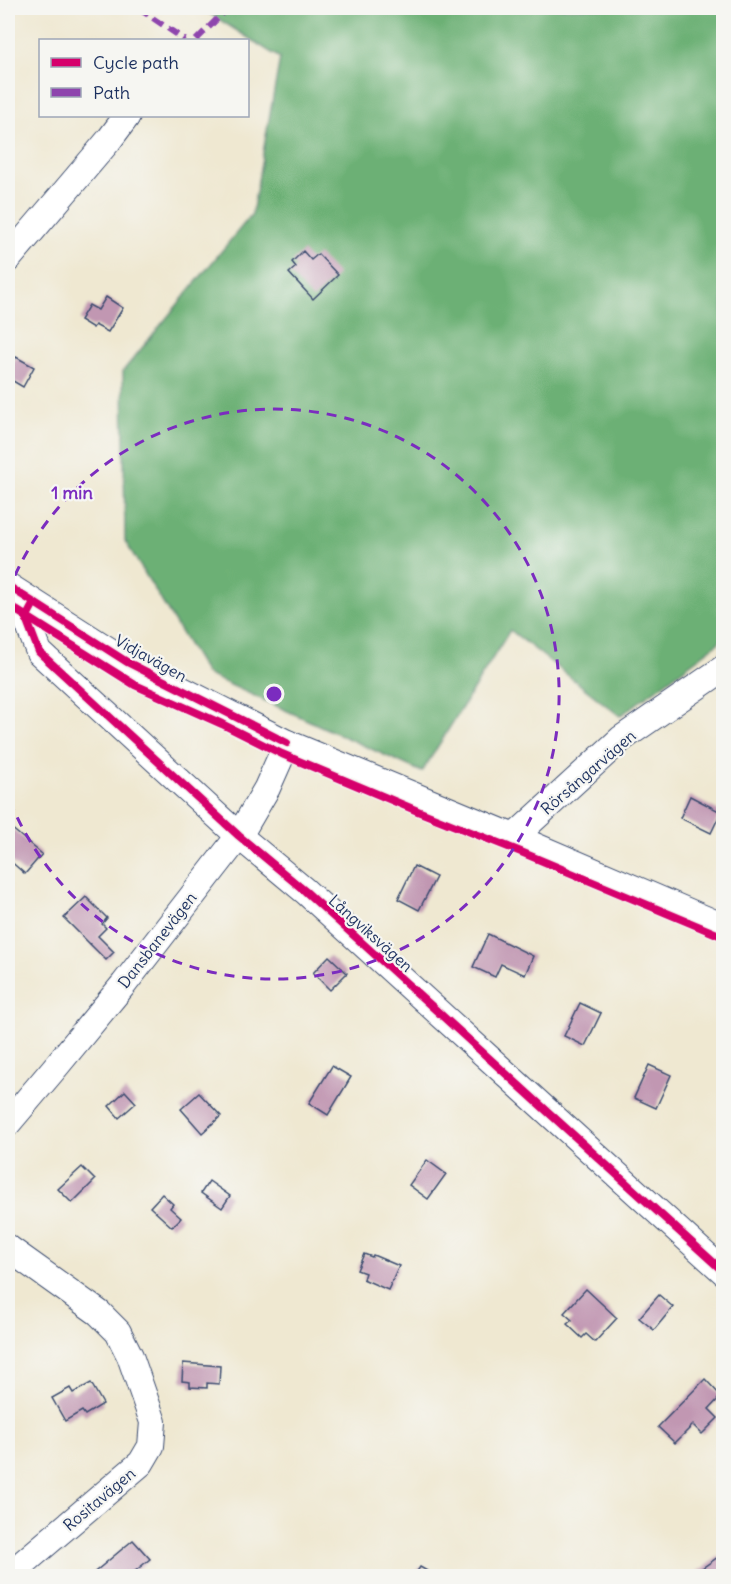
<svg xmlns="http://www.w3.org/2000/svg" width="731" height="1584" font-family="Delius,sans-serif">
<rect width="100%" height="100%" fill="#f6f6f2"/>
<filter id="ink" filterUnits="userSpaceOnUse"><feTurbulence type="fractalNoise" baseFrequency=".0167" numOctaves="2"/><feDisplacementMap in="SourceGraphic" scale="12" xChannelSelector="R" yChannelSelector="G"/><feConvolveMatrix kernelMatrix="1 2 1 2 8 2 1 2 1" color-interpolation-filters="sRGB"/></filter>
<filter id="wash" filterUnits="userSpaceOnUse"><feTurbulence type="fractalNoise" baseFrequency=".008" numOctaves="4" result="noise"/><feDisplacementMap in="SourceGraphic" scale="24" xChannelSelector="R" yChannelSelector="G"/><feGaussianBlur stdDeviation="1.35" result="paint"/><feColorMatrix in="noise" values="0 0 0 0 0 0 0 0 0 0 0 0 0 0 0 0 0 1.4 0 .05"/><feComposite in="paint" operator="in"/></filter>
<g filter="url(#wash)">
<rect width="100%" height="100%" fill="#efe8d1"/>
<path fill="#6cb075" stroke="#44706a" stroke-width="1.5" d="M201,8h522v630l-6,6 -97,72 -110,-86 -88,142 -216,-98 -81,-133 -2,-170 129,-157 28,-156z"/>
<g id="blocks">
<g fill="#c197b2">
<path d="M303,251l8,9 7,-6 20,21 -25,24 -24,-26 7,-6 -4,-5z"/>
<path d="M106,297l17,11 -15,24 -13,-7 -2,3 -13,-8 9,-15 9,5z"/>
<path d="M16,357l18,10 -11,20 -15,-9v-7z"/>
<path d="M690,796l31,16 -10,21 -31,-15z"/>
<path d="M10,827l32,27 -17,20 -17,-15v-29z"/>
<path d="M414,866l22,11 -17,33 -21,-11z"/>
<path d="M86,897l21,21 -5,6 4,4 -8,8 16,16 -8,8 -42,-42z"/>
<path d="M488,934l45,22 -8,19 -24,-11 -6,13 -22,-10z"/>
<path d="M329,956l18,17 -17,17 -17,-17z"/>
<path d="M580,1003l21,10 -16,33 -21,-10z"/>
<path d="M649,1065l22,10 -15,33 -22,-10z"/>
<path d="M332,1066l19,11 -23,38 -19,-12z"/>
<path d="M125,1091l11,12 -17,15 -10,-12z"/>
<path d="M199,1093l22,23 -19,17 -21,-24z"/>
<path d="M427,1160l19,14 -18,25 -19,-14z"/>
<path d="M82,1167l13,13 -23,23 -14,-14z"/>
<path d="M209,1181l21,15 -8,12 -21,-15z"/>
<path d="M162,1194l11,10 -3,4 11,10 -9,9 -22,-20z"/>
<path d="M364,1254l8,3 1,-2 26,11 -11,24 -25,-11 2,-6 -8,-3z"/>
<path d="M586,1289l31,29 -22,24 -9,-8 -4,4 -15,-14 5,-4 -8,-7z"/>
<path d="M659,1295l14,12 -19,23 -15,-12z"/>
<path d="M183,1363l37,3 -1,18 -12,-1v5l-17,-1v-5l-8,-1z"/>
<path d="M705,1379l16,17 -12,13 9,9 -16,16 -9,-9 -18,18 -17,-16z"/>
<path d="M91,1383l12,21 -18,11 -3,-4 -17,10 -13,-23 18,-10 3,5z"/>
<path d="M133,1540l17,19 -21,17h-39z"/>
<path d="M724,1553v23h-22l-4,-5z"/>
<path d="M420,1567l16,9h-22z"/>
</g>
</g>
</g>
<g filter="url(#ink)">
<use href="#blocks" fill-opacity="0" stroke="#3b4b6f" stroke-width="1.5"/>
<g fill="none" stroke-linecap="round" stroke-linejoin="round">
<g stroke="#3b4b6f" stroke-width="28">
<g id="street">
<path d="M8,259l101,-119 18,-24"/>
<path d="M8,586l119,76 160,81 227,94 210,90"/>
<path d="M34,603l-8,15 13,34 200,184 66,55 419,381"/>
<path d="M514,837l107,-98 103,-71"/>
<path d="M8,1123l45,-53 71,-86 115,-148 28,-48 20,-45"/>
<path d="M8,1248l91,65 19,19 12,24 23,66 -2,24 -10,17 -133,113"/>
</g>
</g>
<use href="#street" stroke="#fff" stroke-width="26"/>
<g stroke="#8e44ad" stroke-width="6" stroke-dasharray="12 6" stroke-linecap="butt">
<path d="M138,8l47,32"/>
<path d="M196,40l32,-32"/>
</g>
<g stroke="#f6f6f2" stroke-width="11">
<g id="cycleway">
<path d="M8,586l119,76 160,81"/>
<path d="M34,603l-8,15 13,34 200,184 66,55 419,381"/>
<path d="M8,605l127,80 87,39 60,30 138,58 101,40 203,85"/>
</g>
</g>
<use href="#cycleway" stroke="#d6006c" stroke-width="8"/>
</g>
</g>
<path fill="none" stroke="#7b2cbf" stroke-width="3" stroke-dasharray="10 8" d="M8 592A285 285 0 1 1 8 796"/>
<g text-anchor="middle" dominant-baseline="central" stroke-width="4.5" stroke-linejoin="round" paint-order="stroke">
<g font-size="16" fill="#1b2f5e" stroke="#f6f6f2">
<text transform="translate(151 658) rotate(29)">Vidjavägen</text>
<text transform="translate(588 772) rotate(-41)">Rörsångarvägen</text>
<text transform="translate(371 933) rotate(42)">Långviksvägen</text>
<text transform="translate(157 940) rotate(-52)">Dansbanevägen</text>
<text transform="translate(99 1499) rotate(-40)">Rositavägen</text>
</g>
</g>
<circle cx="274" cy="694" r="9" fill="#7b2cbf" stroke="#f6f6f2" stroke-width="3"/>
<g font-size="18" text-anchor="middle" font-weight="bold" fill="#7b2cbf" stroke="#f6f6f2" stroke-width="4.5" stroke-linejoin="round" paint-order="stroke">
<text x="72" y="499">1 min</text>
</g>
<rect width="731" height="1584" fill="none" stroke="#f6f6f2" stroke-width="30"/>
<rect x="39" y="39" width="210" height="78" fill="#f6f6f2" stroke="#9ea6b7" stroke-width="1.5"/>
<rect x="51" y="58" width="30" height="9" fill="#d6006c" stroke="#9ea6b7" stroke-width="1.5"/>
<text x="93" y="69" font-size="18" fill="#1b2f5e">Cycle path</text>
<rect x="51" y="88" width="30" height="9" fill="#8e44ad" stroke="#9ea6b7" stroke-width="1.5"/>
<text x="93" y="99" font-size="18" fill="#1b2f5e">Path</text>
</svg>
